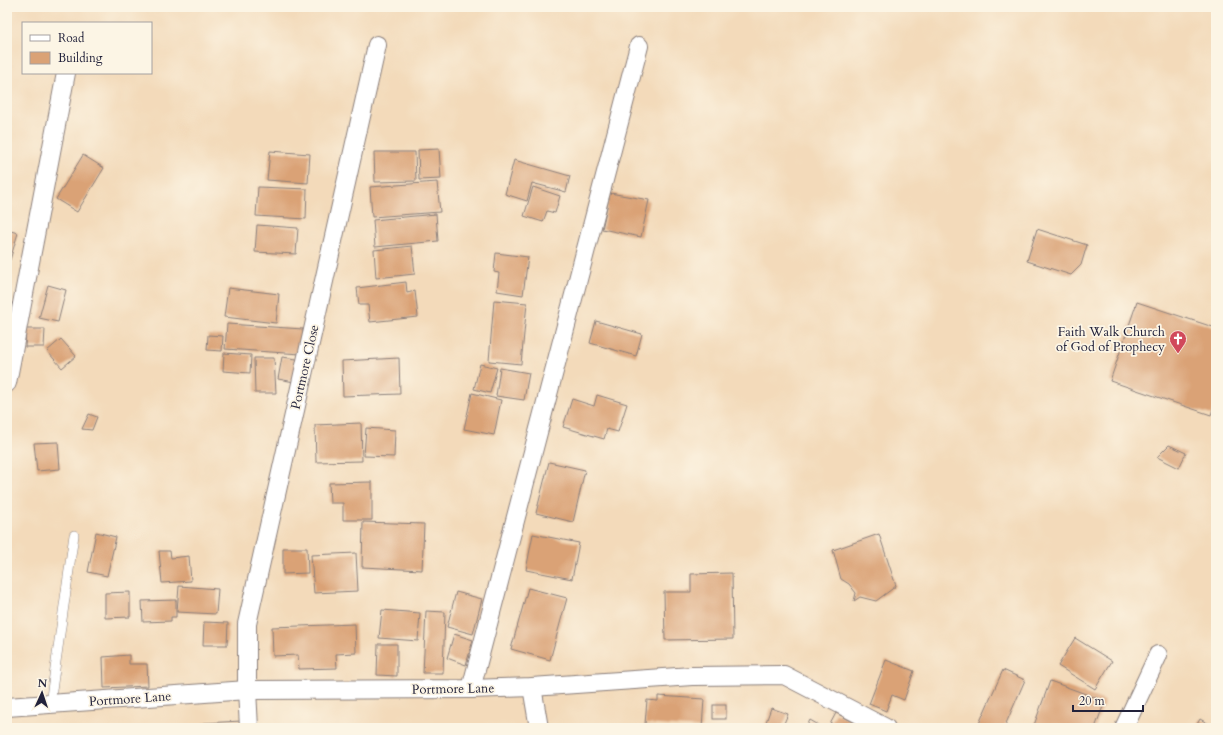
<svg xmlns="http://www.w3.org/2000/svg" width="1223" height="735" font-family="Cardo,serif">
<rect width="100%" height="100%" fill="#fcf5e5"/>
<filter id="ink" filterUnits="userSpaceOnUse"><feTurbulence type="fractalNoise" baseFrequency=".025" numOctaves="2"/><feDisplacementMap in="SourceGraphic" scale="8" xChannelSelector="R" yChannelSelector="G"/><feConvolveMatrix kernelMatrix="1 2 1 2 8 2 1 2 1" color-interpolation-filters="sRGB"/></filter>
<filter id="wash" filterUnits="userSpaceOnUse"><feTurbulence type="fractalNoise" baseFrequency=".012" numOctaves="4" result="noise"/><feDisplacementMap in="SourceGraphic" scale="16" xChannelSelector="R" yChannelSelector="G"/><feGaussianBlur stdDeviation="0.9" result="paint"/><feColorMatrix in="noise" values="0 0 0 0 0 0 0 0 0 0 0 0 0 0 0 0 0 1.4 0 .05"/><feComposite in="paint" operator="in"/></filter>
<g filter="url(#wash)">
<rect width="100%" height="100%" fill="#f3daba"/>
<g id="blocks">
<g fill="#daa276">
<path d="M439,149l2,30 -22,1 -1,-30z"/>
<path d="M270,151l40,3 -2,29 -41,-3z"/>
<path d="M374,152h41l1,29 -41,1z"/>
<path d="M83,155l21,13 -27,44 -21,-13z"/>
<path d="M514,160l56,16 -4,16 -34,-9 -5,18 -22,-7z"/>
<path d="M437,182l3,30 -68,5 -2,-30z"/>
<path d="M258,187l49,2 -1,30 -50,-3z"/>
<path d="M533,187l27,9 -5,17 -8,-2 -4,11 -19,-6z"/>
<path d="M610,193l39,7 -8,37 -39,-8z"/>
<path d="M436,214l2,27 -63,6 -2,-27z"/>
<path d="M257,225l41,3 -2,26 -41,-2z"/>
<path d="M1037,229l50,16 -6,20 -10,10 -44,-14z"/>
<path d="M7,230l11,3 -8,27 -3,-1z"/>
<path d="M412,246l3,28 -39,4 -2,-28z"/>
<path d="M496,253l32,4 -5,38 -26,-4 2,-18 -5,-1z"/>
<path d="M406,282l1,11 8,-2 3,26 -48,5 -2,-17h-9l-2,-17z"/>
<path d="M48,285l18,5 -8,32 -19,-4z"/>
<path d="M228,288l51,6 -3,29 -52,-6z"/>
<path d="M494,300l33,3 -6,61 -32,-3z"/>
<path d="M1137,302l79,26v72l-5,15 -101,-34z"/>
<path d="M596,321l46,13 -6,22 -46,-13z"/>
<path d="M227,324l76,5 -2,25 -76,-5z"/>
<path d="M26,329h19l-1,18h-19z"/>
<path d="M208,335l15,1 -1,15 -15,-1z"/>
<path d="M61,339l15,17 -14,12 -15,-17z"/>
<path d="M224,353l27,2 -1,18 -27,-2z"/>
<path d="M282,357l22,3 -4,23 -22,-4z"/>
<path d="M254,358h20l2,35h-21z"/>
<path d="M399,358l1,36 -57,2 -1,-35z"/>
<path d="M480,364l17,4 -7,25 -16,-4z"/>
<path d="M500,368l29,5 -5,27 -28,-4z"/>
<path d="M472,393l29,7 -7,35 -30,-6z"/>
<path d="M597,395l30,9 -9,28 -11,-3 -3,10 -41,-12 9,-28 22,7z"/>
<path d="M89,414l8,3 -5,13 -10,-1z"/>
<path d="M361,423l1,38 -46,1 -1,-37z"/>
<path d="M366,428l29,2 -1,27 -30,-1z"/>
<path d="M58,442l2,27 -23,2 -3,-28z"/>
<path d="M1169,445l17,8 -7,15 -22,-11z"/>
<path d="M549,462l36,8 -12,52 -37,-9z"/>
<path d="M372,482v38h-29v-17h-13l-1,-20z"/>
<path d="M363,522l61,2 -2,46 -60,-3z"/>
<path d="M96,532l20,5 -9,39 -19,-4z"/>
<path d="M533,534l46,9 -7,36 -46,-9z"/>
<path d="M879,534l17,52 -20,15 -16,-4 -6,4 2,-8 -7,-9 -8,-5 -8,-29z"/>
<path d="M283,548h24l1,25 -25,1z"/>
<path d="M159,551h11l1,7 18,-2 2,25 -29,2z"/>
<path d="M356,553l2,38 -44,2 -3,-38z"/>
<path d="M732,573l1,66 -68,1 -1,-48h27v-18z"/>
<path d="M179,586l39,3 -2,25 -39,-2z"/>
<path d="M528,588l39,10 -17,62 -39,-11z"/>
<path d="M130,592v25l-25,1v-25z"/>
<path d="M456,592l26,7 -9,35 -26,-7z"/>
<path d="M176,600v17h-5v4l-28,1 -1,-21z"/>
<path d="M382,610l38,3 -2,28 -39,-3z"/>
<path d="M426,611l19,1 -2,61h-20z"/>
<path d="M204,622l24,1 -1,22h-24z"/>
<path d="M355,624l1,29 -20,1 1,14 -38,1 -1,-14 -25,1 -1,-29z"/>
<path d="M454,634l19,6 -7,25 -19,-7z"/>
<path d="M1075,638l37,23 -17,28 -37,-23z"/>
<path d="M378,644h19v32l-20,-1z"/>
<path d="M129,655v9h18l1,22 -44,2 -1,-31z"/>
<path d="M886,660l28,11 -10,29 -12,-5 -6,16 -17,-7z"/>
<path d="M1003,670l22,10 -21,48h-27z"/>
<path d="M1050,681l55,20 -10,27h-62z"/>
<path d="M658,696l46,3 -2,29 -57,-4 2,-24 11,1z"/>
<rect x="713" y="705" width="13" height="14"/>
<path d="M771,708l17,6 -6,14h-11l-6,-3z"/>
<path d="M836,713l21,11 -2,4h-27z"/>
<path d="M1200,719l16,9h-21z"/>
<path d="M810,720l14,8h-18z"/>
<path d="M242,721l1,7h-39v-5z"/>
</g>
</g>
</g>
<g filter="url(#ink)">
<use href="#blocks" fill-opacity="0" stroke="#8a7e7a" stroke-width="1"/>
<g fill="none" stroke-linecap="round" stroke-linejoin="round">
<g stroke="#8a7e7a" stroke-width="10">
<path id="service" d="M50,704l24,-169"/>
</g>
<g stroke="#8a7e7a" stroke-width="20">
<g id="minor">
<path d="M7,383l59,-310"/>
<path d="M532,687l7,41"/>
<path d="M471,689l168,-643"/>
<path d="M7,707l240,-17 224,-1 61,-2 160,-11 92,-1 102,53"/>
<path d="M249,728l-2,-38v-66l130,-579"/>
<path d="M1124,728l34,-73"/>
</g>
</g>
<use href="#service" stroke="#fff" stroke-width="9"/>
<use href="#minor" stroke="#fff" stroke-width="18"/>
</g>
</g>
<defs>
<g id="church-pin" transform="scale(0.9)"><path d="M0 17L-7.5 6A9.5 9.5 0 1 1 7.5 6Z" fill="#d1495b" stroke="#fcf5e5"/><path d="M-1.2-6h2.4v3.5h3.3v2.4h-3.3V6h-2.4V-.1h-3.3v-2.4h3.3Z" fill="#fff"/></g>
</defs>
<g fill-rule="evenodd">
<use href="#church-pin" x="1178" y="339"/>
</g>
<g text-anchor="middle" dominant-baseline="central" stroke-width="3.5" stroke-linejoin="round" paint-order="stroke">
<g font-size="13" fill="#22223b" stroke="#fcf5e5" text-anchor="end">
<text x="1165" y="332">Faith Walk Church<tspan x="1165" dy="15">of God of Prophecy</tspan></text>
</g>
<g font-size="13" fill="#22223b" stroke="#fcf5e5">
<text transform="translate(305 367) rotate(-77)">Portmore Close</text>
<text transform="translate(453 689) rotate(-1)">Portmore Lane</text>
<text transform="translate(130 699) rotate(-4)">Portmore Lane</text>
</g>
</g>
<rect width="1223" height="735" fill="none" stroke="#fcf5e5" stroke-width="24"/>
<rect x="22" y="22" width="130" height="52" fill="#fcf5e5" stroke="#a5a1a1"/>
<rect x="30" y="35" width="20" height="6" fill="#ffffff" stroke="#a5a1a1"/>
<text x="58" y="42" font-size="12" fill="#22223b">Road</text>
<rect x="30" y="52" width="20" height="12" fill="#daa276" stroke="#a5a1a1"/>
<text x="58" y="62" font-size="12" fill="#22223b">Building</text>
<g transform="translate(42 693) rotate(3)" stroke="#fcf5e5" stroke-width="3" paint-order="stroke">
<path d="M0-3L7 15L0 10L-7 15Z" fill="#22223b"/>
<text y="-6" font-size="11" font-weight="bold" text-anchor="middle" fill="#22223b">N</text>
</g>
<path d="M1073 705v6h70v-6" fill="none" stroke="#22223b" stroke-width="2"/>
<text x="1079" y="705" font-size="12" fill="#22223b" stroke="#fcf5e5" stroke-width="3" paint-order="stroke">20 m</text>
</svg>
